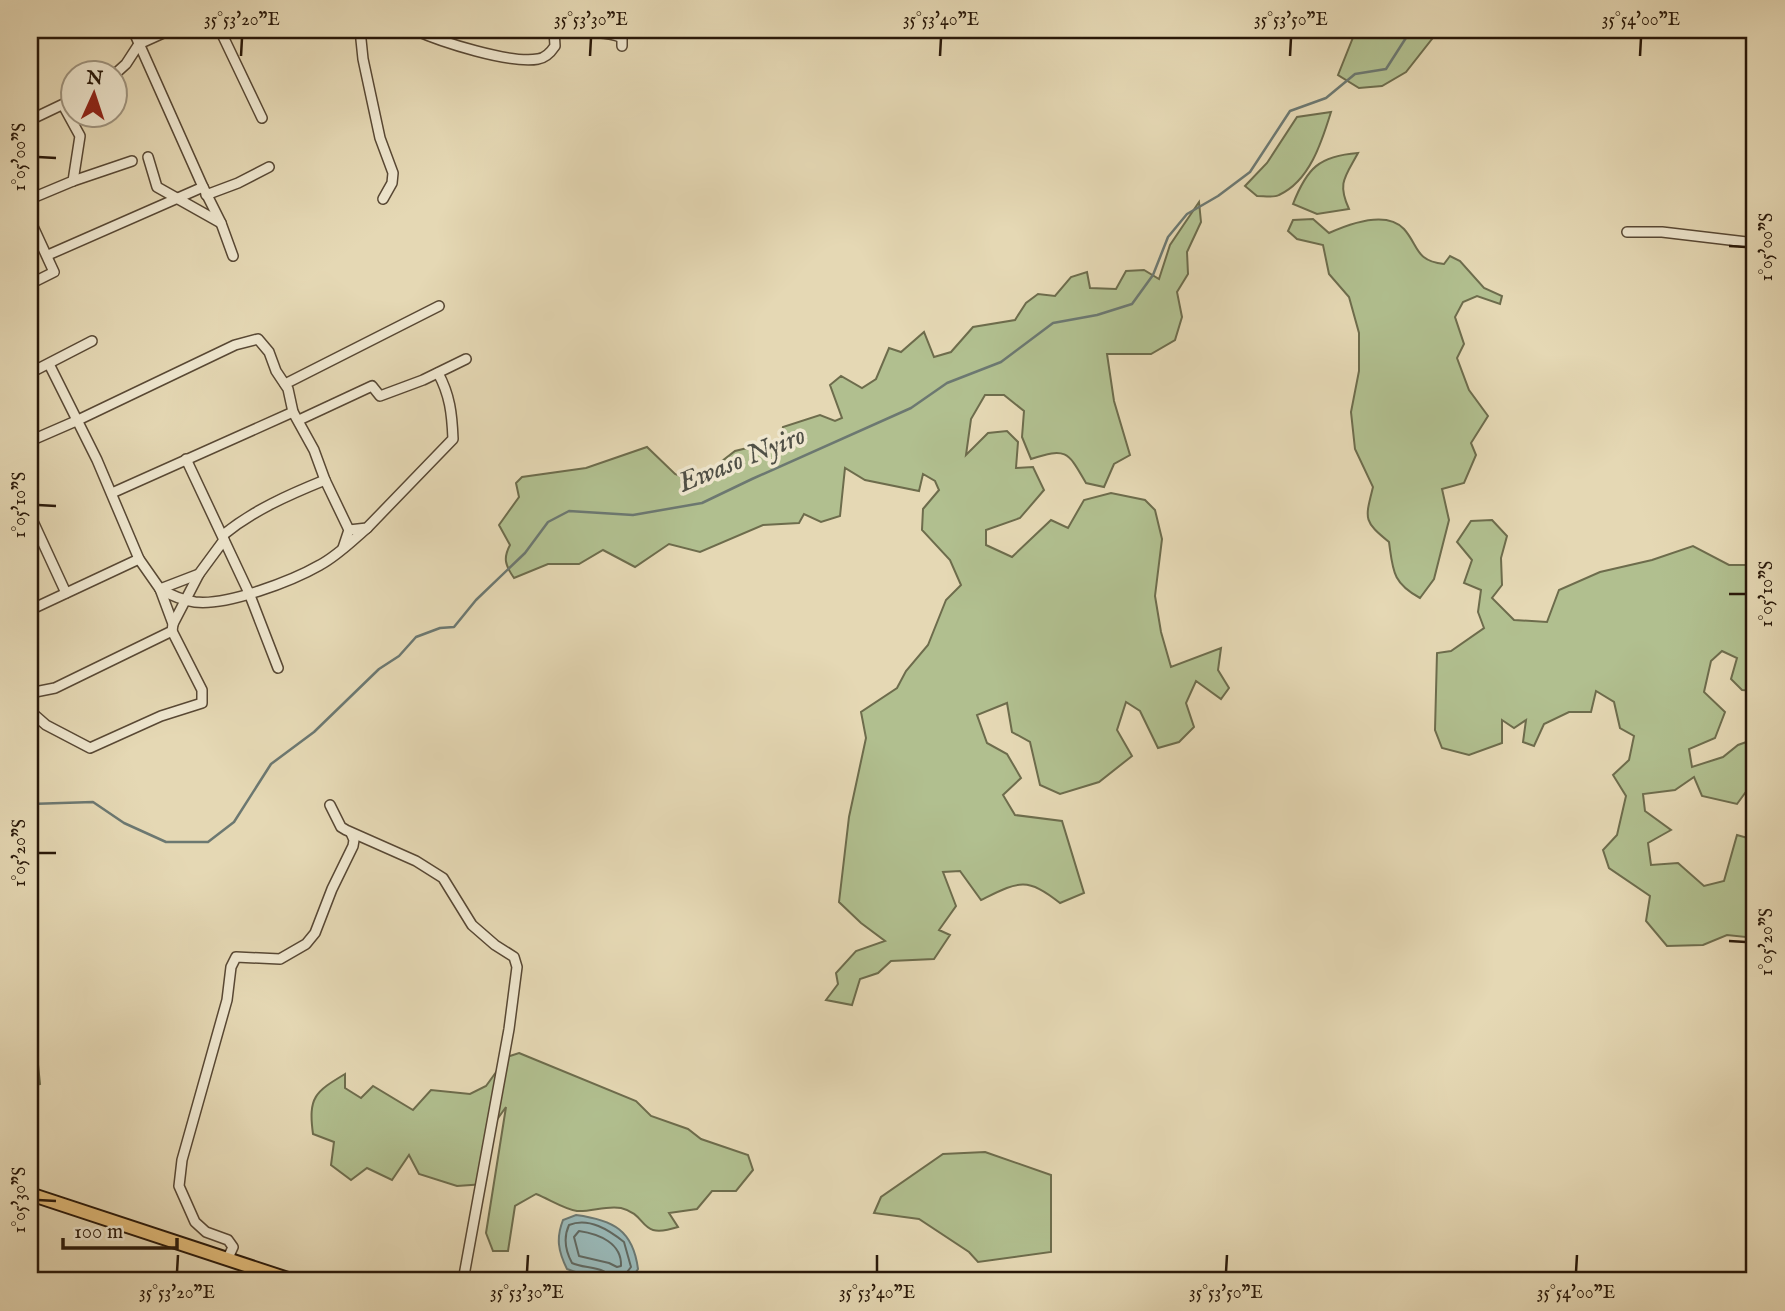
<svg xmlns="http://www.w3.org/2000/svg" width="1785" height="1311" font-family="'IM FELL English',serif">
<rect width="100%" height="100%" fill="#e5d8b4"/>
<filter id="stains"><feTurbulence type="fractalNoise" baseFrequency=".00286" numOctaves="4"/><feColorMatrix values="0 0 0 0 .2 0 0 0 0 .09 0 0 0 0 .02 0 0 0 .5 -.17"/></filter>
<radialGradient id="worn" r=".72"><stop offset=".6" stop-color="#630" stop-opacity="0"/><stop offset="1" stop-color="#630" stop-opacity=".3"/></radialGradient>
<g fill="#b1bf8f" stroke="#6d6c4c" stroke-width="2">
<path d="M1356,30h83l-33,42 -24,14 -23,2 -21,-13z"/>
<path d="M1331,112c-9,29 -21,69 -52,83 -5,3 -15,1 -22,1l-12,-10 22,-23 30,-46z"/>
<path d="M1358,153c-13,24 -21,30 -9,56l-32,5 -24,-10c14,-36 26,-48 65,-51z"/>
<path d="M1199,202l2,20 -14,30 1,22 -11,18 5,25 -7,23 -24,14h-44l7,47 16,54 -16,9 -10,23 -18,-4c-18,-31 -19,-36 -55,-24l-9,-22 2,-26 -20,-16h-19l-14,24 -5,36 22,-22 19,-2 11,11 -2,26 17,-1 11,23 -24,28 -34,12v15l26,12 39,-37 17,8 16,-28 27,-7 34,7 10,10 7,29 -7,57 6,36 10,35 50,-19 -3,22 11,18 -8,11 -25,-18 -10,22 8,24 -15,15 -21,6 -18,-37 -14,-9 -9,28 15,26 -33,26 -39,12 -20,-9 -10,-43 -18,-10 -5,-29 -30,12 10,28 20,11 14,24 -18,17 12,20 47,6 22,72 -24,10c-34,-27 -42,-21 -79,-3l-21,-29 -17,1 13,34 -17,24 11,5 -16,24 -43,2 -13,12 -18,6 -8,26 -26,-5 12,-16 -2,-11 20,-22 29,-10 -24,-18 -22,-21 10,-85 17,-79 -5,-26 36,-24 9,-17 22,-26 18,-45 15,-15 -11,-25 -28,-30 1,-21 16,-19 -4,-9 -12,-7 -4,17 -54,-11 -20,-12 -5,48 -19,6 -17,-8 -5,9 -36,2 -63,27 -31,-8 -34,23 -32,-17 -24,14h-31l-34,14c-9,-13 -11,-20 -4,-33l-11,-20 20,-28 -3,-14 6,-6 64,-9 61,-21 28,27 12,5 17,-4 31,-24 46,-11 2,-13 37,-12 15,6 7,-3 -12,-33 11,-9 21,12 14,-9 13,-31 12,4 23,-20 10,25 17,-5 22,-25 42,-7 11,-17 12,-9 17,2 16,-19 16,-5 3,16 26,1 10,-18 18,-1 15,9 11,-34z"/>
<path d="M1313,219l16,14c20,-9 57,-23 75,-4 15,17 11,32 40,35l6,-8 10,5 24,27 18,8 -2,8 -23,-8 -14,6 -8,15 9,27 -7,14 12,32 19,26 -17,27 5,12 -12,28 -22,6 7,31 -15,59 -14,19c-28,-15 -27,-28 -31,-56 -26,-21 -24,-23 -16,-55l-18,-38 -4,-37 8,-41v-38l-10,-36 -20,-23 -6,-29 -26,-6 -9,-8 5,-11z"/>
<path d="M1492,520l15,16 -6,22 1,27 -10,13 22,22 33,2 12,-32 41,-18 52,-12 41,-14 36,19h26v126l-13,-1 -11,-11 6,-21 -15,-7 -11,10 -7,31 21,20 -10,26 -26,11 3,18 31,-10 15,-12 17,-6v53l-7,-3 -11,15 -35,-8 -8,-19 -19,13 -32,4 2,17 26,19 -23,13 3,22 27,-2 26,23 20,-5 13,-46 18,5v98l-28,-3 -24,10 -36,1 -21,-25 4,-25 -41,-28 -6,-18 14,-15 9,-39 -13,-21 16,-15 5,-24 -14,-8 -6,-26 -18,-11 -5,21h-22l-25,12 -10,22 -11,-4 3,-22 -12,8 -12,-8v23l-33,12 -27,-7 -7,-18 2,-77 14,-2 33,-23 -6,-16 3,-22 -17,-7 8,-23 -15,-18 14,-21z"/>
<path d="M30,1043l6,2 4,39 -10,3z"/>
<path d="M519,1053l117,48 15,15 37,13 13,10 47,16 5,15 -17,21h-24l-15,18 -28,4 9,14c-41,13 -28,-12 -57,-19 -14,-3 -30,4 -44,3 -13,-2 -28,-12 -41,-17l-21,12 -7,45h-15l-7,-18 20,-126 -10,14 -11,63 -28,2 -38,-12 -10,-19 -17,25 -25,-12 -16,12 -20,-15 3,-23 -21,-8c-5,-37 2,-42 32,-60v14l16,10 12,-12 40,24 18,-20 39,4 16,-8 21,-29z"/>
<path d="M985,1152l66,23v77l-73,10 -9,-10 -50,-33 -45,-6 7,-16 62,-43z"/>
</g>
<path fill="#99b8b7" stroke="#6c7871" stroke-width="2" d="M576,1215c37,5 57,15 62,54 -3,5 -7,11 -13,12 -12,2 -45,-7 -58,-12 -9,-18 -11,-31 -4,-49z"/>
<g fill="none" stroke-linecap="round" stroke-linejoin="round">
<g stroke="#616860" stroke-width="2">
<path d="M579,1231c20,3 43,12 42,35l-4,1 -8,-4 -30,-7 -5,-19z"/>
<path d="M612,1281c-2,-15 -28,-12 -40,-18 -7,-13 -9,-25 -3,-38 20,-8 40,5 55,17l7,25 -7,9 -1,5"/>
</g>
<path stroke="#6c7871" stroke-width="2.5" d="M30,804l63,-2 31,21 42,19h42l26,-20 37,-58 43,-32 65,-63 20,-13 17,-19 24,-9 14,-1 22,-27 49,-47 23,-31 21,-11 64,4 69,-12 50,-24 159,-71 36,-25 54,-21 52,-39 44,-8 35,-11 21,-29 15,-38 19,-23 31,-18 32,-24 40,-61 36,-13 29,-24 31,-5 25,-39"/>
<g stroke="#584834" stroke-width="12">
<g id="minor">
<path d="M220,30l42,88"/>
<path d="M360,30l3,29 17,79 13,35 -1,10 -9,16"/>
<path d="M415,30c26,12 95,34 123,29 8,-1 13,-7 17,-13l-1,-16"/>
<path d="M577,30c14,4 32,1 45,8v8"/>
<path d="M115,74l11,-10 13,-20 31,-14"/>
<path d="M30,120l44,-21"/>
<path d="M148,157l9,30 64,36"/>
<path d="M73,181l59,-20"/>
<path d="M203,187l18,36 12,33"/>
<path d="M206,195l32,-12 31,-16"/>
<path d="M30,199l43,-18 7,-45 -17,-31"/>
<path d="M30,220l24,52 -24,12"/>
<path d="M1627,232h35l93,11"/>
<path d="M48,255l155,-68 -70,-157"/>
<path d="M30,373l62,-32"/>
<path d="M285,384l154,-78"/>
<path d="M299,420l73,-34 8,10 43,-16 43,-21"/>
<path d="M30,441l46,-20 159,-76 23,-6 11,13 7,19 12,18 5,23 21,38 11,30 24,50 -6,18"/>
<path d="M186,459l63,134 29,75"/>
<path d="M112,493l181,-81"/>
<path d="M30,515l36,78"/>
<path d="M349,530l18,-2 86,-89c-1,-25 -3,-44 -15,-66"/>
<path d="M223,535c31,-25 65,-40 102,-55"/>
<path d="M160,589c12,7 22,11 35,13 32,4 97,-21 125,-37 17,-9 32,-24 47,-37"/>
<path d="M160,589l39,-15 25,-34"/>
<path d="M30,610l109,-51"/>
<path d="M173,624l26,-50"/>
<path d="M30,693l25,-5 117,-57 1,-7 -13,-35 -21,-30 -42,-99 -48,-96"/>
<path d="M30,711l16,14 44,23 71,-32 41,-13v-13l-30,-59"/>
<path d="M330,805l11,22 5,3 70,31 27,17 29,47 23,20 19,12 3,10 -8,62 -46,252"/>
<path d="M228,1258l5,-11 -5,-7 -22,-8 -11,-10 -16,-36 3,-26 45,-160 4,-33 5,-10 44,2 26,-15 9,-11 17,-44 21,-43 1,-6 -3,-7"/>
</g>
</g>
<g stroke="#291809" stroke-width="16">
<path id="highway" d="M30,1194l264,87"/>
</g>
<use href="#minor" stroke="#eee6ce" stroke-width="9"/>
<use href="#highway" stroke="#e2bc7a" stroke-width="12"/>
</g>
<path fill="none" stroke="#291809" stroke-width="2.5" d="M241,56l1,-18M590,56l1,-18M940,56l1,-18M1290,56l1,-18M1640,56l1,-18M38,157l18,1M1729,246l17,1M38,505l18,1M1729,594h17M38,853h18M1729,941l17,1M38,1200l18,1M177,1272l1,-17M527,1272l1,-17M877,1272v-17M1226,1272l1,-17M1576,1272l1,-17"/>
<g text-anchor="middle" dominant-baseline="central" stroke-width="7" stroke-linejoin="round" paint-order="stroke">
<g font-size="28" font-style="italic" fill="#505046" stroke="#eee6ce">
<text transform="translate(742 460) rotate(-22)">Ewaso Nyiro</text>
</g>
</g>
<rect width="1785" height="1311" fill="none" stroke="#e5d8b4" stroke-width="77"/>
<g transform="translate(94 94) rotate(3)"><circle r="33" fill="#eee6ce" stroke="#9f947f" stroke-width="2"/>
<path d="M0-5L12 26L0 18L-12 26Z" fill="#8f2418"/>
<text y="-10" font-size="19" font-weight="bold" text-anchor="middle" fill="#291809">N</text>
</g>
<path d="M63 1238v10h114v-10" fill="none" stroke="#291809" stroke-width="3.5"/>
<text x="74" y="1238" font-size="21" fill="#291809" stroke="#eee6ce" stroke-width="5" paint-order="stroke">100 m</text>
<rect x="38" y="38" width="1708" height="1234" fill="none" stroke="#291809" stroke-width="2.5"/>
<g font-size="18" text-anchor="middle" fill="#291809">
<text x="242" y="25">35°53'20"E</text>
<text x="591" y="25">35°53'30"E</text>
<text x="941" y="25">35°53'40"E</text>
<text x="1291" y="25">35°53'50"E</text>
<text x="1641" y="25">35°54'00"E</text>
<text transform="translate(19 157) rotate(-90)" y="6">1°05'00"S</text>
<text transform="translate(1766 247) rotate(-90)" y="6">1°05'00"S</text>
<text transform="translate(19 505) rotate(-90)" y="6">1°05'10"S</text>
<text transform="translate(1766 594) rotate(-90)" y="6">1°05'10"S</text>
<text transform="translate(19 853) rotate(-90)" y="6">1°05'20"S</text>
<text transform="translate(1766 942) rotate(-90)" y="6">1°05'20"S</text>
<text transform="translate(19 1200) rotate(-90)" y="6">1°05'30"S</text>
<text x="177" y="1298">35°53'20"E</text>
<text x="527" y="1298">35°53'30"E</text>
<text x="877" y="1298">35°53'40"E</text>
<text x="1226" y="1298">35°53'50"E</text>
<text x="1576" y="1298">35°54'00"E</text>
</g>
<rect width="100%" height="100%" filter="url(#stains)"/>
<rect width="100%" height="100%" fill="url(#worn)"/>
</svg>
